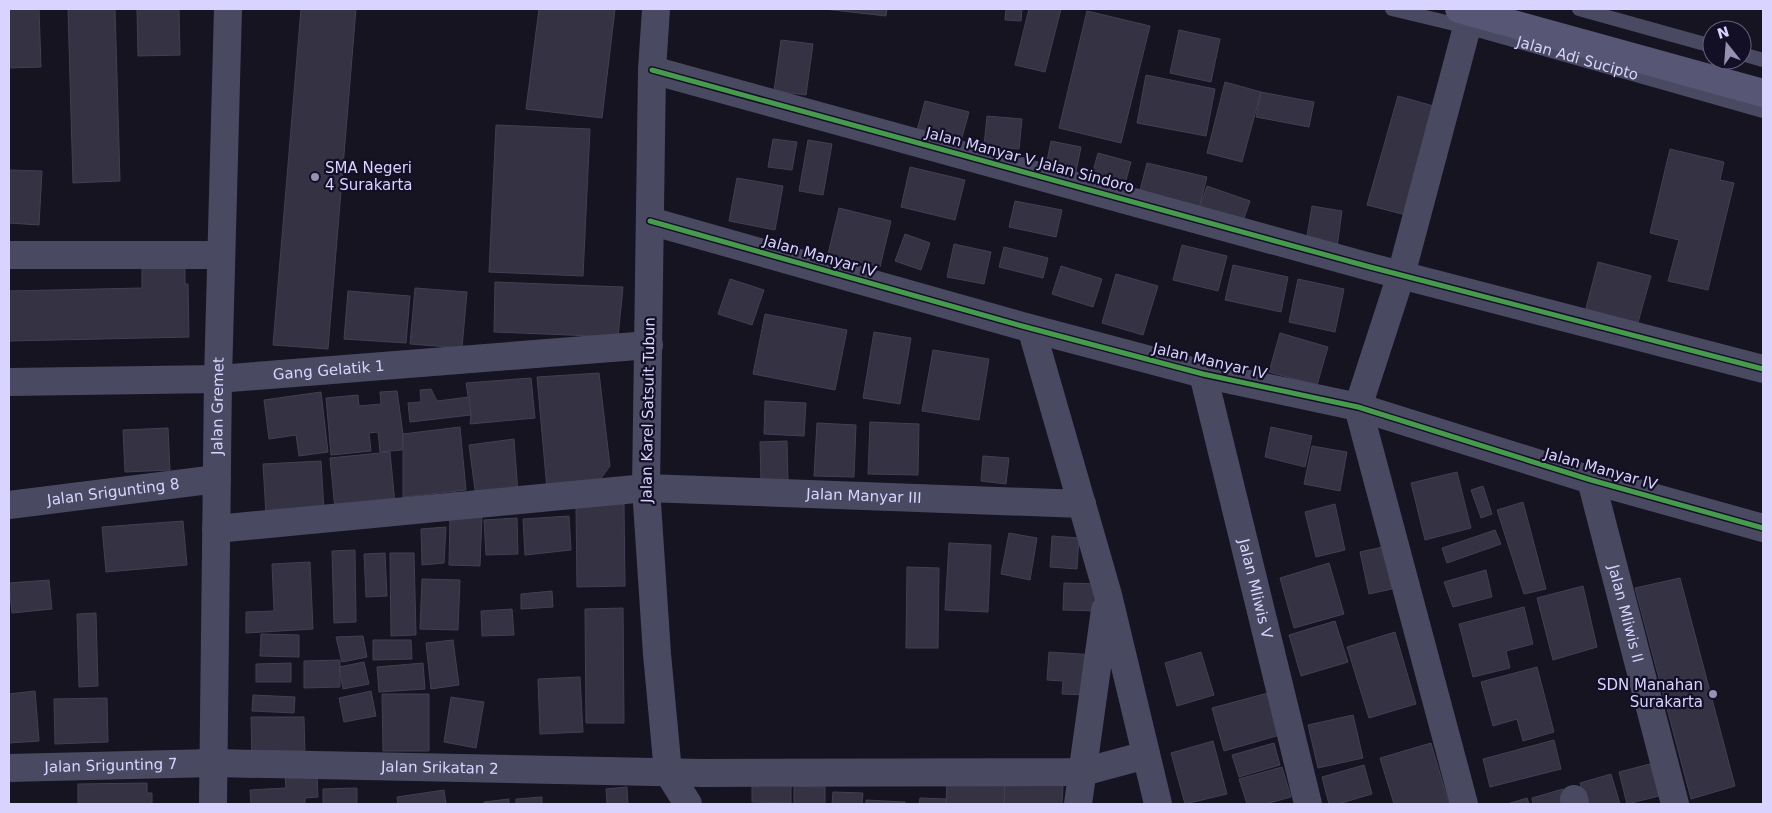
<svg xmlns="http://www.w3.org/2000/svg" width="1772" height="813" font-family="'DejaVu Sans',sans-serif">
<rect width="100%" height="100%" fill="#161421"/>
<g fill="#343243" stroke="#433f54">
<path d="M9,9h30l2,58 -32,1z"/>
<path d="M68,9h47l5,172 -47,2z"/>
<path d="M137,9h42l1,46 -42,1z"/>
<path d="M301,9h55l-28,340 -55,-4z"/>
<path d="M539,9h76l-13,109 -76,-9z"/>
<path d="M824,9h63l-1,7z"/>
<path d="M1006,9h16l-1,12 -16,-1z"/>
<path d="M1029,9h32l-16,63 -30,-7z"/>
<path d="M1087,11l63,15 -29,117 -62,-15z"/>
<path d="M1179,30l41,9 -9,43 -41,-9z"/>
<path d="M781,40l32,4 -7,51 -32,-4z"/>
<path d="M1146,75l69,14 -9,47 -69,-13z"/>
<path d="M1225,82l36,10 -19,70 -35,-9z"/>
<path d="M1261,92l53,10 -5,25 -53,-10z"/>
<path d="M1398,96l39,11 -31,108 -39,-10z"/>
<path d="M925,101l44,11 -9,33 -44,-11z"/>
<path d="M987,116l35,3 -3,30 -35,-3z"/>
<path d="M496,125l94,4 -7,147 -94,-4z"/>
<path d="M773,139l24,3 -5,28 -24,-3z"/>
<path d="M808,140l24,4 -9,51 -24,-4z"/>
<path d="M1051,141l30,6 -5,25 -30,-6z"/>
<path d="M1670,149l54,13 -4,18 14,3 -26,107 -40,-9 11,-41 -29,-7z"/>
<path d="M1098,153l33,9 -8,29 -33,-9z"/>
<path d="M1147,163l60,14 -9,35 -60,-14z"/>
<path d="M910,167l55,13 -10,40 -54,-13z"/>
<path d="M9,170l33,1 -3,54 -30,-2z"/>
<path d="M737,178l46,8 -8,44 -46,-9z"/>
<path d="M1207,186l43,15 -9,26 -43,-15z"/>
<path d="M1015,201l47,9 -6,27 -47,-10z"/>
<path d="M1312,206l30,5 -5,36 -31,-5z"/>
<path d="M839,208l52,13 -11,46 -52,-13z"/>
<path d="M905,234l25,9 -9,27 -26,-9z"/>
<path d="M954,244l37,8 -7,32 -37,-7z"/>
<path d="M1182,245l45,11 -9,35 -45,-11z"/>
<path d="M1004,247l44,11 -5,20 -44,-11z"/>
<path d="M1598,262l53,14 -14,50 -52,-14z"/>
<path d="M185,264v20h3l1,53 -180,4v-50l133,-3v-23z"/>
<path d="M1233,265l55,12 -7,35 -56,-12z"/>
<path d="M1061,266l41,13 -9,28 -41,-13z"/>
<path d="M1116,274l42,12 -15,49 -41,-12z"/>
<path d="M730,279l34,11 -12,35 -34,-11z"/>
<path d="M1298,279l46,10 -9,43 -46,-10z"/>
<path d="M495,282l128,5 -5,50 -124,-5z"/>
<path d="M415,288l52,4 -5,56 -52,-4z"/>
<path d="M348,291l62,5 -4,47 -62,-4z"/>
<path d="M765,314l82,16 -12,60 -82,-16z"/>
<path d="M874,332l37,6 -11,66 -37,-6z"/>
<path d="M1280,333l48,14 -11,38 -48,-13z"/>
<path d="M933,350l56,9 -10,61 -57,-9z"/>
<path d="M599,373l11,93 -14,19 -49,4 -10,-112z"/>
<path d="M531,378l4,40 -65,6 1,-9 -5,-32z"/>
<path d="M431,389l6,12 32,-4 2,18 -61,7 -2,-19 13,-1 -1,-12z"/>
<path d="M397,391l6,43 -1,16 -22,2 -2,-20 -9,1 2,18 -40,4 -5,-57 32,-3 1,11 22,-2 -1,-12z"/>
<path d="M321,392l7,60 -29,4 -3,-21 -27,4 -5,-39z"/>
<path d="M765,401l41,2 -2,33 -40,-2z"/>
<path d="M870,422l49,2 -1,51 -50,-1z"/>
<path d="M817,423l39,2 -2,52 -40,-1z"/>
<path d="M460,427l6,63 -63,7v-63z"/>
<path d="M1271,427l41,9 -7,31 -40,-10z"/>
<path d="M168,428l2,42 -45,2 -2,-42z"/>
<path d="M514,439l4,54 -42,4 -7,-52z"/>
<path d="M787,441l1,40 -27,1 -1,-40z"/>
<path d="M1312,446l35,6 -7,39 -36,-7z"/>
<path d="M390,452l5,52 -60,5 -5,-51z"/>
<path d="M983,456l26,2 -3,26 -25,-3z"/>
<path d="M321,461l3,50 -58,3 -3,-50z"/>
<path d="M1457,472l14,56 -46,12 -14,-57z"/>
<path d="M1483,486l9,28 -11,4 -10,-28z"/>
<path d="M1523,502l23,87 -22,5 -27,-84z"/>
<path d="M624,504l1,82 -48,1 -1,-82z"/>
<path d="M1335,504l10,46 -29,7 -11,-45z"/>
<path d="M450,515h32l-2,51 -31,-1z"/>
<path d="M569,516l2,34 -46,5 -2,-36z"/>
<path d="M517,518l1,36 -32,1 -2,-35z"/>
<path d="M183,521l4,44 -81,7 -4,-45z"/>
<path d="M446,527l-2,36 -22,2 -1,-36z"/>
<path d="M1495,530l6,14 -54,19 -5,-15z"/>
<path d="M1009,533l28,5 -7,42 -29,-6z"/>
<path d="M1052,536l27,2 -2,31 -27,-2z"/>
<path d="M949,543l42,2 -3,67 -43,-2z"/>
<path d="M1383,547l9,42 -23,5 -9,-42z"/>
<path d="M355,550l1,72 -22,1 -2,-72z"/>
<path d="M385,553l2,43 -21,1 -2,-43z"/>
<path d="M390,553h24l2,82 -25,1z"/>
<path d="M310,562l3,67 -67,4v-21l28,-1 -2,-47z"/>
<path d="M1329,563l15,51 -50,14 -14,-50z"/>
<path d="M907,567l32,1 -1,80h-32z"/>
<path d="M1486,570l6,27 -39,10 -9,-25z"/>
<path d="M1680,578l55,208 -44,13 -56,-211z"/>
<path d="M422,579l38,1 -2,50 -38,-1z"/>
<path d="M49,580l3,29 -40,4 -3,-30z"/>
<path d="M1064,583l36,1 -1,27 -36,-1z"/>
<path d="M1583,586l14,61 -44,13 -16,-62z"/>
<path d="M552,591l1,16 -32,2v-15z"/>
<path d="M1524,607l9,37 -27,7 4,17 -37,9 -14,-53z"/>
<path d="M623,608l1,115h-38l-1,-114z"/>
<path d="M512,609l2,26 -32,1 -1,-25z"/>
<path d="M96,613l2,73 -19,1 -2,-73z"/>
<path d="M1335,621l13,41 -47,14 -12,-41z"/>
<path d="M1395,632l21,72 -47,14 -22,-71z"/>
<path d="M261,634l38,1v22l-39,-1z"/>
<path d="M363,636l4,21 -25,5 -6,-25z"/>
<path d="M373,640h38l1,19 -39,1z"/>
<path d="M453,640l6,45 -28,4 -5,-46z"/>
<path d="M1049,652l47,3 -9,40 -25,-1 1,-13 -16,-1z"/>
<path d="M1201,652l13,43 -37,11 -12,-43z"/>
<path d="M340,660v27l-36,1v-27z"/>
<path d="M364,662l5,22 -26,5 -4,-22z"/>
<path d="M291,663v19h-35v-18z"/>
<path d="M423,663l2,26 -46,3 -2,-25z"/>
<path d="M1537,667l17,65 -31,9 -6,-22 -24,7 -12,-44z"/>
<path d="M580,677l3,55 -43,2 -2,-55z"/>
<path d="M35,691l4,50 -30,2v-49z"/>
<path d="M371,691l5,25 -32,6 -5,-24z"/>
<path d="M1268,693l12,42 -56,16 -12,-43z"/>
<path d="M382,694h47v57h-46z"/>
<path d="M253,695l42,2 -1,16 -42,-2z"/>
<path d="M451,697l33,5 -8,46 -32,-6z"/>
<path d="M107,698l1,44 -53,2 -1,-45z"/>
<path d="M1353,715l10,43 -45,10 -10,-43z"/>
<path d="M251,717h53l1,41 -53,2z"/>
<path d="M1554,740l7,29 -71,18 -7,-28z"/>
<path d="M1213,741l14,53 -42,10 -14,-51z"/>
<path d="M1274,743l6,22 -41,12 -7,-22z"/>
<path d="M1431,743l18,61h-55l-14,-46z"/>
<path d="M1650,764l9,32 -32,8 -8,-32z"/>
<path d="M1364,765l8,29 -34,10h-9l-7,-27z"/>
<path d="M1282,767l9,30 -26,7h-18l-8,-25z"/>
<path d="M317,774l1,23 -13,1v6h-54l-1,-14 36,-2 -1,-12z"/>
<path d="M1611,774l9,30h-34l-6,-21z"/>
<path d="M752,780h39v23l-39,-1z"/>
<path d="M947,781l58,1 -1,22h-58z"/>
<path d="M1005,782l58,4 -1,18h-58z"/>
<path d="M147,783v10h5v11h-74v-20z"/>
<path d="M794,786l31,1v17h-31z"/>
<path d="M627,787l1,17h-21l-1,-15z"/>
<path d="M357,788v16h-34v-15z"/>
<path d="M1563,789l4,15h-34l-1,-6z"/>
<path d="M444,790l2,14h-48l-1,-7z"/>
<path d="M833,792l30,1 -1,11h-30z"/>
<path d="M542,797v7h-26v-5z"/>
<path d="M920,798l26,1v5h-27z"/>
<path d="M1527,798l2,6h-22z"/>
<path d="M509,799v5h-25v-2z"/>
<path d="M866,800l39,2v2h-39z"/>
</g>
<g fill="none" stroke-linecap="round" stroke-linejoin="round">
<g stroke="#4a4962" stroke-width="14">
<path id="s1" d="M1392,9l75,18 296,84"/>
<path d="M1579,9l133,37"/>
<path d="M1742,54l21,6"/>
</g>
<g stroke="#4a4962" stroke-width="28">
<path d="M652,70l718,197 393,102"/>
<path d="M650,221l372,105 181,48 155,33 233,73 172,48"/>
<path d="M9,255h207"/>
<path d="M1034,338l74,257 50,209"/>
<path id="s2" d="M1203,374l105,430"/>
<path id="s3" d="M9,382l209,-3 431,-34"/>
<path id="s4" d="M1591,480l84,324"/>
<path id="s5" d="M9,505l208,-26"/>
<path id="s6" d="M216,529l430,-41 436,16"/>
<path id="s7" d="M9,768l204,-5 489,10 381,-1 63,-17"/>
<path d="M1574,799l1,5"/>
<path id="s8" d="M213,804l5,-425 10,-370"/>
<path d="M1078,804l27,-194"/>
<path d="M1464,804l-106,-397 43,-132 70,-263"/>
</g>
<path stroke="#4a4962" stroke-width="28" d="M656,9l-4,61 -6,418 11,166 11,118 20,32"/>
<path stroke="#575674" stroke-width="28" d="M1459,9l304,84"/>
<g stroke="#130f26" stroke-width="8">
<g id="cycleway">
<path d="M652,70l718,197 393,102"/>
<path d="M650,221l372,105 181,48 155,33 233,73 172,48"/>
</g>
</g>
<use href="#cycleway" stroke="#469c4c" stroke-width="5"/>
</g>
<g fill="#9591b1" stroke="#130f26" stroke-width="2">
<circle cx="315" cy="177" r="5"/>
<circle cx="1713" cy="694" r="5"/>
</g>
<g text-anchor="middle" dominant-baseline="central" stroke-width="4.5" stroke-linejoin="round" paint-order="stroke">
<g font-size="15" fill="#d9d4ff" stroke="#130f26">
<text stroke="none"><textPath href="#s1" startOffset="192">Jalan Adi Sucipto</textPath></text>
<text transform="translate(1030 160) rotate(15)">Jalan Manyar V Jalan Sindoro</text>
<text transform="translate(820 256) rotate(16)">Jalan Manyar IV</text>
<text transform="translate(1210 361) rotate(13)">Jalan Manyar IV</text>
<text stroke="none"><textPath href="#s3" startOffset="320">Gang Gelatik 1</textPath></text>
<text stroke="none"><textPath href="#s8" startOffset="398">Jalan Gremet</textPath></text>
<text transform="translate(648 410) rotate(-89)">Jalan Karel Satsuit Tubun</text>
<text transform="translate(1601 469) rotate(16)">Jalan Manyar IV</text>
<text stroke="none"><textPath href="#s5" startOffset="105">Jalan Srigunting 8</textPath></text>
<text stroke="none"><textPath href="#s6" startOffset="650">Jalan Manyar III</textPath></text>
<text stroke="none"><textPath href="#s2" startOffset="221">Jalan Mliwis V</textPath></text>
<text stroke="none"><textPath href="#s4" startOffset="138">Jalan Mliwis II</textPath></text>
<text stroke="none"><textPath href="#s7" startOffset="102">Jalan Srigunting 7</textPath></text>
<text stroke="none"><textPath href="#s7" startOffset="431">Jalan Srikatan 2</textPath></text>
</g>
<g font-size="15" fill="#d9d4ff" stroke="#130f26" text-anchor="start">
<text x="325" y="168">SMA Negeri<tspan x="325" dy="17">4 Surakarta</tspan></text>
<text x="1703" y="685" text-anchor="end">SDN Manahan<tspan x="1703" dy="17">Surakarta</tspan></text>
</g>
</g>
<rect width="1772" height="813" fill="none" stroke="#d9d4ff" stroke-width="20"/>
<g transform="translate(1727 45) rotate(343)"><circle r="24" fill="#130f26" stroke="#625e7d"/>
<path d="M0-4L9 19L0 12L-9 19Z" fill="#9591b1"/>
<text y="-8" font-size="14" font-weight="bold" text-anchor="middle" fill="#d9d4ff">N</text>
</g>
</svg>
